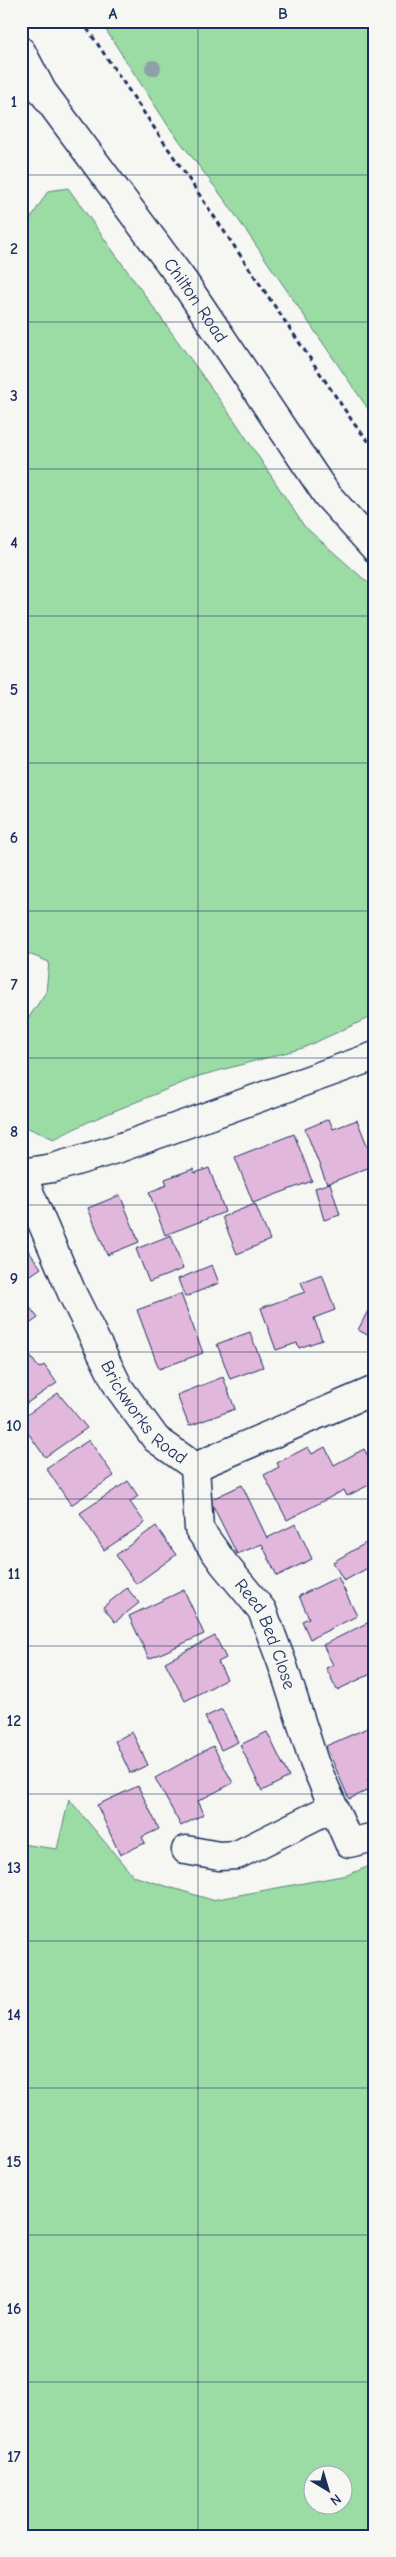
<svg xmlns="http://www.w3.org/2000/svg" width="396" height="2557" font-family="'Comic Neue',sans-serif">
<rect width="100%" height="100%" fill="#f6f6f2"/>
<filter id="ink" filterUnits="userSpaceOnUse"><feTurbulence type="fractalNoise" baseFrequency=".02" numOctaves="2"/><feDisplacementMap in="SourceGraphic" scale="10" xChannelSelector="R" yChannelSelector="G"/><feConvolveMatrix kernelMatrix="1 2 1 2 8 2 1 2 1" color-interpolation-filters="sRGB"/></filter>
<g filter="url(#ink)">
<g fill="#9bdba4" stroke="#5b8581" fill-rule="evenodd">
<path d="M100,21h275v398l-148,-216 -58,-76z"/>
<path d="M68,188l169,236 67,102 71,63v426l-72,33 -104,28 -109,45 -36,18 -33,-14v-96l25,-37 3,-30 -28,-11v-717l27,-43z"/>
<path d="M69,1799l64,77 79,24 135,-25 28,-11v672h-354v-692l36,5zM344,2474v30h-30v-30z"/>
</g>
<g fill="#e2b7dc" stroke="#1b2f5e">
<path d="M329,1119l4,10 24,-9 18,45 -48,19 -22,-55z"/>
<path d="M294,1134l18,47 -59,22 -18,-46z"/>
<path d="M209,1168l16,44 -60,23 -16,-43 18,-7 -2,-6 28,-10 2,4z"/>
<path d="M330,1183l10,32 -16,5 -9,-32z"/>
<path d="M120,1195l19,47 -32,13 -19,-47z"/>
<path d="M255,1204l15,36 -33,14 -15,-37z"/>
<path d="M171,1235l12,34 -34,13 -13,-33z"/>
<path d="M21,1241l20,27 -20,14z"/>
<path d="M212,1265l7,18 -34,14 -7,-18z"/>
<path d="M322,1274l13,36 -21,8 8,22 -23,8 -2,-5 -21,7 -15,-42 44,-16 -4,-10z"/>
<path d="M181,1294l22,59 -44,16 -22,-59z"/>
<path d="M21,1296l17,22 -17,12z"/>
<path d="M375,1297v42l-17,-9z"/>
<path d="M250,1332l13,35 -33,12 -13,-35z"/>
<path d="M24,1348l15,20 5,-3 13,18 -36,24v-57z"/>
<path d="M223,1377l12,32 -46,17 -12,-31z"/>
<path d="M58,1393l29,35 -42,29 -24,-34v-4z"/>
<path d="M89,1440l25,36 -43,29 -25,-37z"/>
<path d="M308,1447l4,7 13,-7 9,18 30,-16 11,20v13l-28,14 -3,-6 -57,30 -23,-45 15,-8 -2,-4z"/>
<path d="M128,1481l10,15 -8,6 15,21 -41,27 -24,-37z"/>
<path d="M242,1485l25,53 29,-14 16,35 -35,17 -15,-32 -25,10 -27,-54z"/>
<path d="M156,1526l20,29 -40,29 -20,-29z"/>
<path d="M366,1543l9,16v5l-31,17 -11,-19z"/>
<path d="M338,1577l19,39 -47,23 -8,-18 7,-3 -10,-22z"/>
<path d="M127,1588l12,15 -24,19 -12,-15z"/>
<path d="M184,1590l20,44 -55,25 -20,-43z"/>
<path d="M371,1621l4,8v43l-38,18 -11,-22 7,-3 -10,-20z"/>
<path d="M215,1636l11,22 -8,4 9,17 -42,22 -20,-39z"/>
<path d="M222,1709l16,33 -17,8 -16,-33z"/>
<path d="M372,1726l3,5v46l-8,3 4,9 -22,10 -23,-53z"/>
<path d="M132,1732l16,33 -18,8 -15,-32z"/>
<path d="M267,1732l22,45 -27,14 -22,-46z"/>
<path d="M213,1746l20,37 -35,18 6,13 -23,12 -26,-48z"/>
<path d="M138,1786l21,43 -17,8 3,6 -25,12 -23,-50z"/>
</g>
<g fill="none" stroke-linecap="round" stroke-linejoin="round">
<g stroke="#1b2f5e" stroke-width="31">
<g id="minor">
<path id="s1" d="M21,51l21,40 142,191 143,213 48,53"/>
<path d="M21,1173l32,-5 66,-20 256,-92"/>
<path id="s2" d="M21,1173l51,120 47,95 37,51 39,28"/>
<path id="s3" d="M195,1467l4,62 25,35 38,46 20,53 32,99 35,81 26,-6"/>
<path d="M195,1467l180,-77"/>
<path d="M186,1850l33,6 18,-1 96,-48"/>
</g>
</g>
<path stroke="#1b2f5e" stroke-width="3" stroke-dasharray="5 4" stroke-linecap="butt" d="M82,21l273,404 20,24"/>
<use href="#minor" stroke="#f6f6f2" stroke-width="28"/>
</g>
<circle fill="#8fa0aa" cx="153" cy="68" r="8"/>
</g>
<path fill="none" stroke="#1b2f5e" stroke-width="1" stroke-opacity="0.55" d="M198,21v2515M21,175h354M21,322h354M21,469h354M21,616h354M21,763h354M21,911h354M21,1058h354M21,1205h354M21,1352h354M21,1499h354M21,1646h354M21,1794h354M21,1941h354M21,2088h354M21,2235h354M21,2382h354"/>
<g text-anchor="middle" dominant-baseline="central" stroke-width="4" stroke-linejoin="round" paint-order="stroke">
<g font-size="18" fill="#1b2f5e" stroke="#f6f6f2">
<text stroke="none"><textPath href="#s1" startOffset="305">Chilton Road</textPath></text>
<text stroke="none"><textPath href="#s2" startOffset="271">Brickworks Road</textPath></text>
<text stroke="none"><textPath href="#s3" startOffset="188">Reed Bed Close</textPath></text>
</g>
</g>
<rect width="396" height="2557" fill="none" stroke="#f6f6f2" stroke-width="55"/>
<g transform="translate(328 2490) rotate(142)"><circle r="24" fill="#f6f6f2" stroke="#9ea6b7"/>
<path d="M0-4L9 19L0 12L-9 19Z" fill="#1b2f5e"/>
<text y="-8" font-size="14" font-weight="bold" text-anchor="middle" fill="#1b2f5e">N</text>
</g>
<rect x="28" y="28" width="340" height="2502" fill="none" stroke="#1b2f5e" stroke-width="2"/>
<g font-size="16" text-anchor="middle" font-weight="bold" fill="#1b2f5e">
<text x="113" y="19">A</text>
<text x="283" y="19">B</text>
<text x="14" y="107">1</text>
<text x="14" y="254">2</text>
<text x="14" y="401">3</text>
<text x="14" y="548">4</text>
<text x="14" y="695">5</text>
<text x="14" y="843">6</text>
<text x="14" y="990">7</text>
<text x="14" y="1137">8</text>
<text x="14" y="1284">9</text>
<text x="14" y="1431">10</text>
<text x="14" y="1579">11</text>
<text x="14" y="1726">12</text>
<text x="14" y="1873">13</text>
<text x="14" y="2020">14</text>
<text x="14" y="2167">15</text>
<text x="14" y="2314">16</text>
<text x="14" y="2462">17</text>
</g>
</svg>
